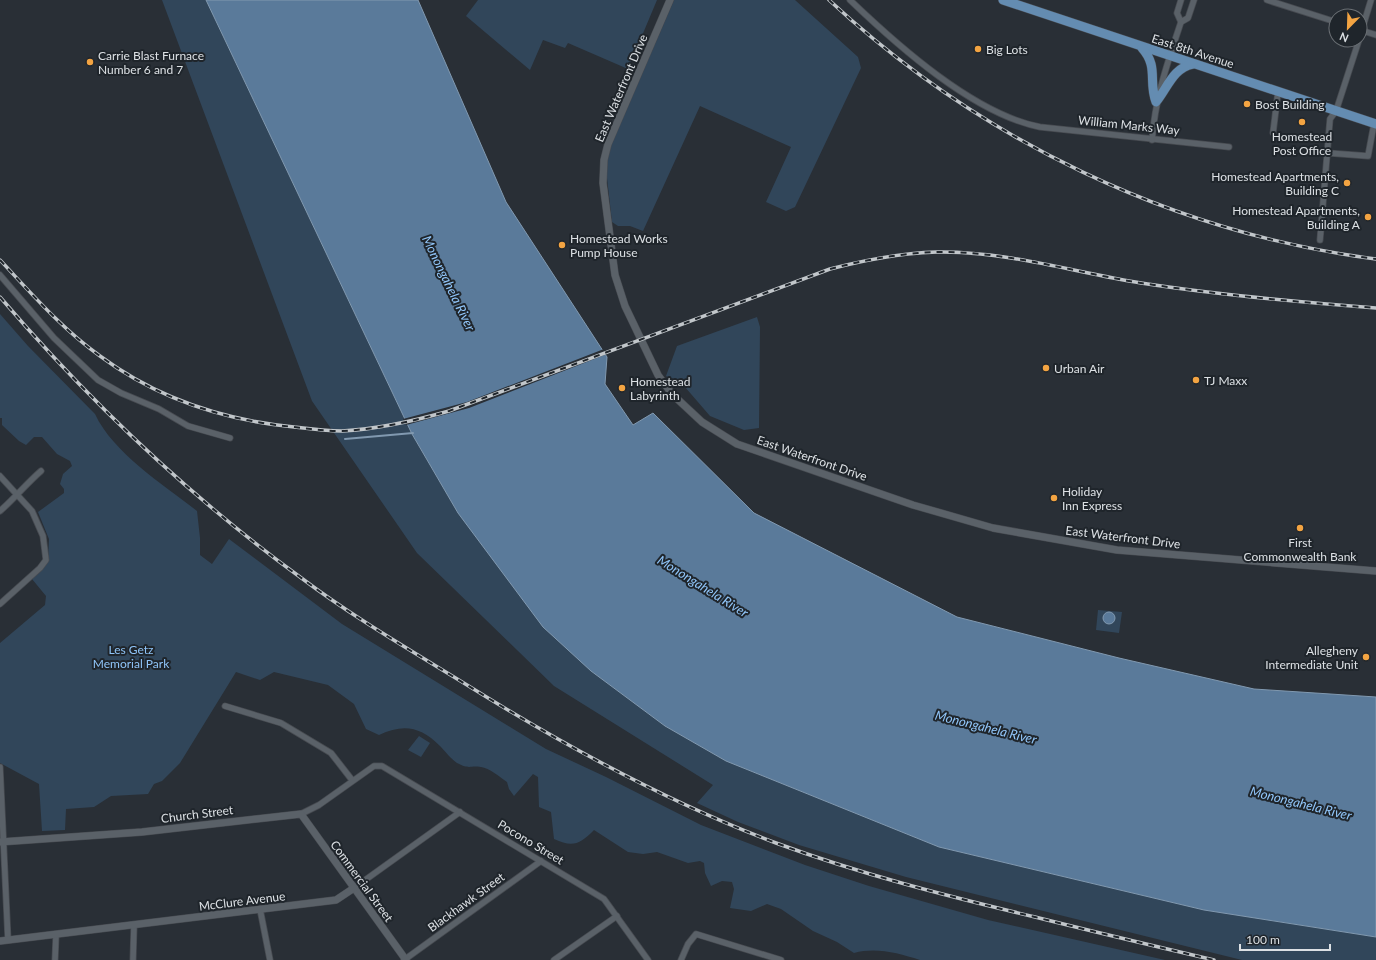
<svg xmlns="http://www.w3.org/2000/svg" width="1376" height="960" font-family="Lato,sans-serif">
<rect width="100%" height="100%" fill="#292f36"/>
<g fill="#31465a">
<path d="M162,0h44l206,434 46,79 133,158 74,55 61,35 213,86 265,63 172,27v23h-134l-336,-83 -107,-32 -61,-23 -41,-19 16,-18 -159,-99 -137,-133 -105,-152z"/>
<path d="M478,0h179l-29,69 -60,-26 -3,5 -22,-8 -13,30 -64,-54z"/>
<path d="M674,0h121l63,57 3,11 -66,139 -9,4 -20,-9 25,-55 -91,-41 -57,125 -13,-5h-12l-6,-4 -6,-53 4,-22z"/>
<path d="M0,314l28,32 67,68c18,39 69,71 102,97l3,27v17l12,9 17,-25 113,85 204,125 60,28 95,48 104,40 64,21 119,34 177,40h-245c-22,-7 -44,-13 -66,-7l-17,-11 -24,-11 -32,-22 -14,-5 -16,7 -21,-3 4,-19 -2,-7 -10,-1 -11,5 -6,-13 -1,-10 -4,-2 -12,2 -31,-11 -14,2 -15,-2 -34,-22c-14,14 -21,18 -40,9l-3,-27 -12,-5 -1,-30 -5,-3 -19,22 -5,-7 -2,-7c-7,-5 -18,-14 -26,-15 -12,-2 -10,3 -24,-4 -6,-4 -12,-12 -17,-17 -20,-20 -37,-22 -61,-11l-13,-6 -12,-25 -26,-19 -54,-13 -14,8 -24,-8 -56,91 -18,18 -8,3 -6,10 -37,2 -17,11 -28,2 -1,21 -23,1 -3,-47 -39,-21v-120l45,-38 1,-9 -14,-17 16,-19 1,-21 -11,-27 26,-19v-4l-4,-5 3,-10 9,-8 -2,-5 -13,-7 -15,-17h-8l-8,8 -7,-4 -17,-16v-7h-2z"/>
<path d="M757,317l3,10 -1,101 -15,2 -34,-14 -25,-29 -19,-11 11,-30z"/>
<path d="M1098,610l24,2 -3,21 -23,-3z"/>
<path d="M419,736l11,7 -9,14 -13,-7z"/>
</g>
<g fill="#5a7a9a" stroke="#8199b0">
<path d="M206,0h212l88,202 101,155 -2,27 28,41 20,-12 101,100 203,104 162,41 135,31 122,8v240l-172,-27 -265,-63 -213,-86 -61,-35 -74,-55 -48,-44 -85,-114 -46,-79z"/>
<circle cx="1109" cy="618" r="6"/>
</g>
<path fill="#292f36" d="M604,349l3,5 -138,54 -63,17 -3,-6 64,-17z"/>
<g fill="none" stroke-linecap="round" stroke-linejoin="round">
<path stroke="#8199b0" stroke-width="2" d="M345,439l68,-6"/>
<g stroke="#474b51" stroke-width="7">
<g id="minor">
<path d="M850,0c48,46 124,114 190,127l189,20"/>
<path d="M1267,0l69,22"/>
<path d="M1181,22l-4,-9 4,-13"/>
<path d="M1360,30l16,5"/>
<path d="M1360,36l11,-36"/>
<path d="M1273,133l5,-41"/>
<path d="M1152,140c3,-42 16,-79 29,-118l7,-4 6,-18"/>
<path d="M1328,153l40,3 6,-32"/>
<path d="M1320,240l10,-121 6,-8 23,-71"/>
<path d="M0,275l54,63 44,42 23,13 38,16 29,17 42,12"/>
<path d="M0,476l32,35 11,25 3,24 -6,8 -40,36"/>
<path d="M0,511c14,-12 26,-27 41,-40"/>
<path d="M225,706l56,17 50,30 21,27"/>
<path d="M0,767l8,173"/>
<path d="M301,814l18,-9 55,-39h8l222,133 44,61"/>
<path d="M354,888l106,-76"/>
<path d="M260,909l10,51"/>
<path d="M55,960l1,-25"/>
<path d="M133,960l1,-35"/>
<path d="M404,960l137,-99"/>
<path d="M554,960l63,-44"/>
<path d="M681,960l7,-16 8,-10 85,26"/>
</g>
</g>
<g stroke="#474b51" stroke-width="8">
<g id="tertiary">
<path d="M670,0l-62,144 -4,16 -1,23 12,92 10,31 33,69 14,19 30,28 35,22 176,61 80,23 124,22 259,21"/>
<path d="M0,842l142,-10 159,-18 105,146"/>
<path d="M0,941l336,-41 18,-12"/>
</g>
</g>
<g stroke="#474b51" stroke-width="10">
<g id="primary">
<path d="M1003,0l373,124"/>
<path d="M1142,48c17,19 6,33 14,54 12,-15 17,-34 37,-38"/>
</g>
</g>
<use href="#minor" stroke="#5a6168" stroke-width="5.5"/>
<use href="#tertiary" stroke="#5a6168" stroke-width="7"/>
<use href="#primary" stroke="#648cb1" stroke-width="9"/>
<g stroke="#c1c6ca" stroke-width="3.5">
<g id="rail">
<path d="M829,0c150,139 343,233 547,259"/>
<path d="M0,260c31,33 62,69 100,96 58,43 123,64 194,71 16,2 31,4 48,4 37,-2 72,-10 107,-20l381,-142c35,-9 71,-16 107,-17 69,-1 136,20 204,31 78,12 156,19 235,25"/>
<path d="M0,297c89,104 189,199 300,280 53,40 110,73 167,108 98,61 200,117 309,158 84,31 171,53 259,74 60,15 119,29 179,43"/>
</g>
</g>
<use href="#rail" stroke="#1f252b" stroke-width="2" stroke-dasharray="6" stroke-linecap="butt"/>
</g>
<g fill="#f3a442" stroke="#1f252b" stroke-width="1.5">
<circle cx="978" cy="49" r="4"/>
<circle cx="90" cy="62" r="4"/>
<circle cx="1247" cy="104" r="4"/>
<circle cx="1302" cy="122" r="4"/>
<circle cx="1347" cy="183" r="4"/>
<circle cx="1368" cy="217" r="4"/>
<circle cx="562" cy="245" r="4"/>
<circle cx="1046" cy="368" r="4"/>
<circle cx="1196" cy="380" r="4"/>
<circle cx="622" cy="388" r="4"/>
<circle cx="1054" cy="498" r="4"/>
<circle cx="1300" cy="528" r="4"/>
<circle cx="1366" cy="657" r="4"/>
</g>
<g text-anchor="middle" dominant-baseline="central" stroke-width="4" stroke-linejoin="round" paint-order="stroke">
<g font-size="12" fill="#dce0e4" stroke="#1f252b" text-anchor="start">
<text x="986" y="49">Big Lots</text>
<text x="98" y="55">Carrie Blast Furnace<tspan x="98" dy="14">Number 6 and 7</tspan></text>
<text x="1255" y="104">Bost Building</text>
<text x="1302" y="136" text-anchor="middle">Homestead<tspan x="1302" dy="14">Post Office</tspan></text>
<text x="1339" y="176" text-anchor="end">Homestead Apartments,<tspan x="1339" dy="14">Building C</tspan></text>
<text x="1360" y="210" text-anchor="end">Homestead Apartments,<tspan x="1360" dy="14">Building A</tspan></text>
<text x="570" y="238">Homestead Works<tspan x="570" dy="14">Pump House</tspan></text>
<text x="1054" y="368">Urban Air</text>
<text x="1204" y="380">TJ Maxx</text>
<text x="630" y="381">Homestead<tspan x="630" dy="14">Labyrinth</tspan></text>
<text x="1062" y="491">Holiday<tspan x="1062" dy="14">Inn Express</tspan></text>
<text x="1300" y="542" text-anchor="middle">First<tspan x="1300" dy="14">Commonwealth Bank</tspan></text>
<text x="1358" y="650" text-anchor="end">Allegheny<tspan x="1358" dy="14">Intermediate Unit</tspan></text>
</g>
<g font-size="12" fill="#dce0e4" stroke="#1f252b">
<text transform="translate(1193 51) rotate(18)">East 8th Avenue</text>
<text transform="translate(621 88) rotate(-67)">East Waterfront Drive</text>
<text transform="translate(1129 125) rotate(6)">William Marks Way</text>
<text transform="translate(812 458) rotate(19)">East Waterfront Drive</text>
<text transform="translate(1123 537) rotate(7)">East Waterfront Drive</text>
<text transform="translate(197 814) rotate(-7)">Church Street</text>
<text transform="translate(531 842) rotate(31)">Pocono Street</text>
<text transform="translate(362 881) rotate(54)">Commercial Street</text>
<text transform="translate(242 901) rotate(-7)">McClure Avenue</text>
<text transform="translate(466 902) rotate(-36)">Blackhawk Street</text>
</g>
<g font-size="12" fill="#8fc4f7" stroke="#1f252b">
<text x="131" y="649">Les Getz<tspan x="131" dy="14">Memorial Park</tspan></text>
</g>
<g font-size="13" font-style="italic" fill="#91c6fa" stroke="#1f252b">
<text transform="translate(449 283) rotate(64)">Monongahela River</text>
<text transform="translate(703 586) rotate(32)">Monongahela River</text>
<text transform="translate(986 727) rotate(14)">Monongahela River</text>
<text transform="translate(1301 803) rotate(14)">Monongahela River</text>
</g>
</g>
<g transform="translate(1348 28) rotate(203)"><circle r="19" fill="#1f252b" stroke="#6b7075"/>
<path d="M0-3L7 15L0 10L-7 15Z" fill="#f3a442"/>
<text y="-6" font-size="11" font-weight="bold" text-anchor="middle" fill="#dce0e4">N</text>
</g>
<path d="M1240 944v6h90v-6" fill="none" stroke="#dce0e4" stroke-width="2"/>
<text x="1246" y="944" font-size="12" fill="#dce0e4" stroke="#1f252b" stroke-width="3" paint-order="stroke">100 m</text>
</svg>
